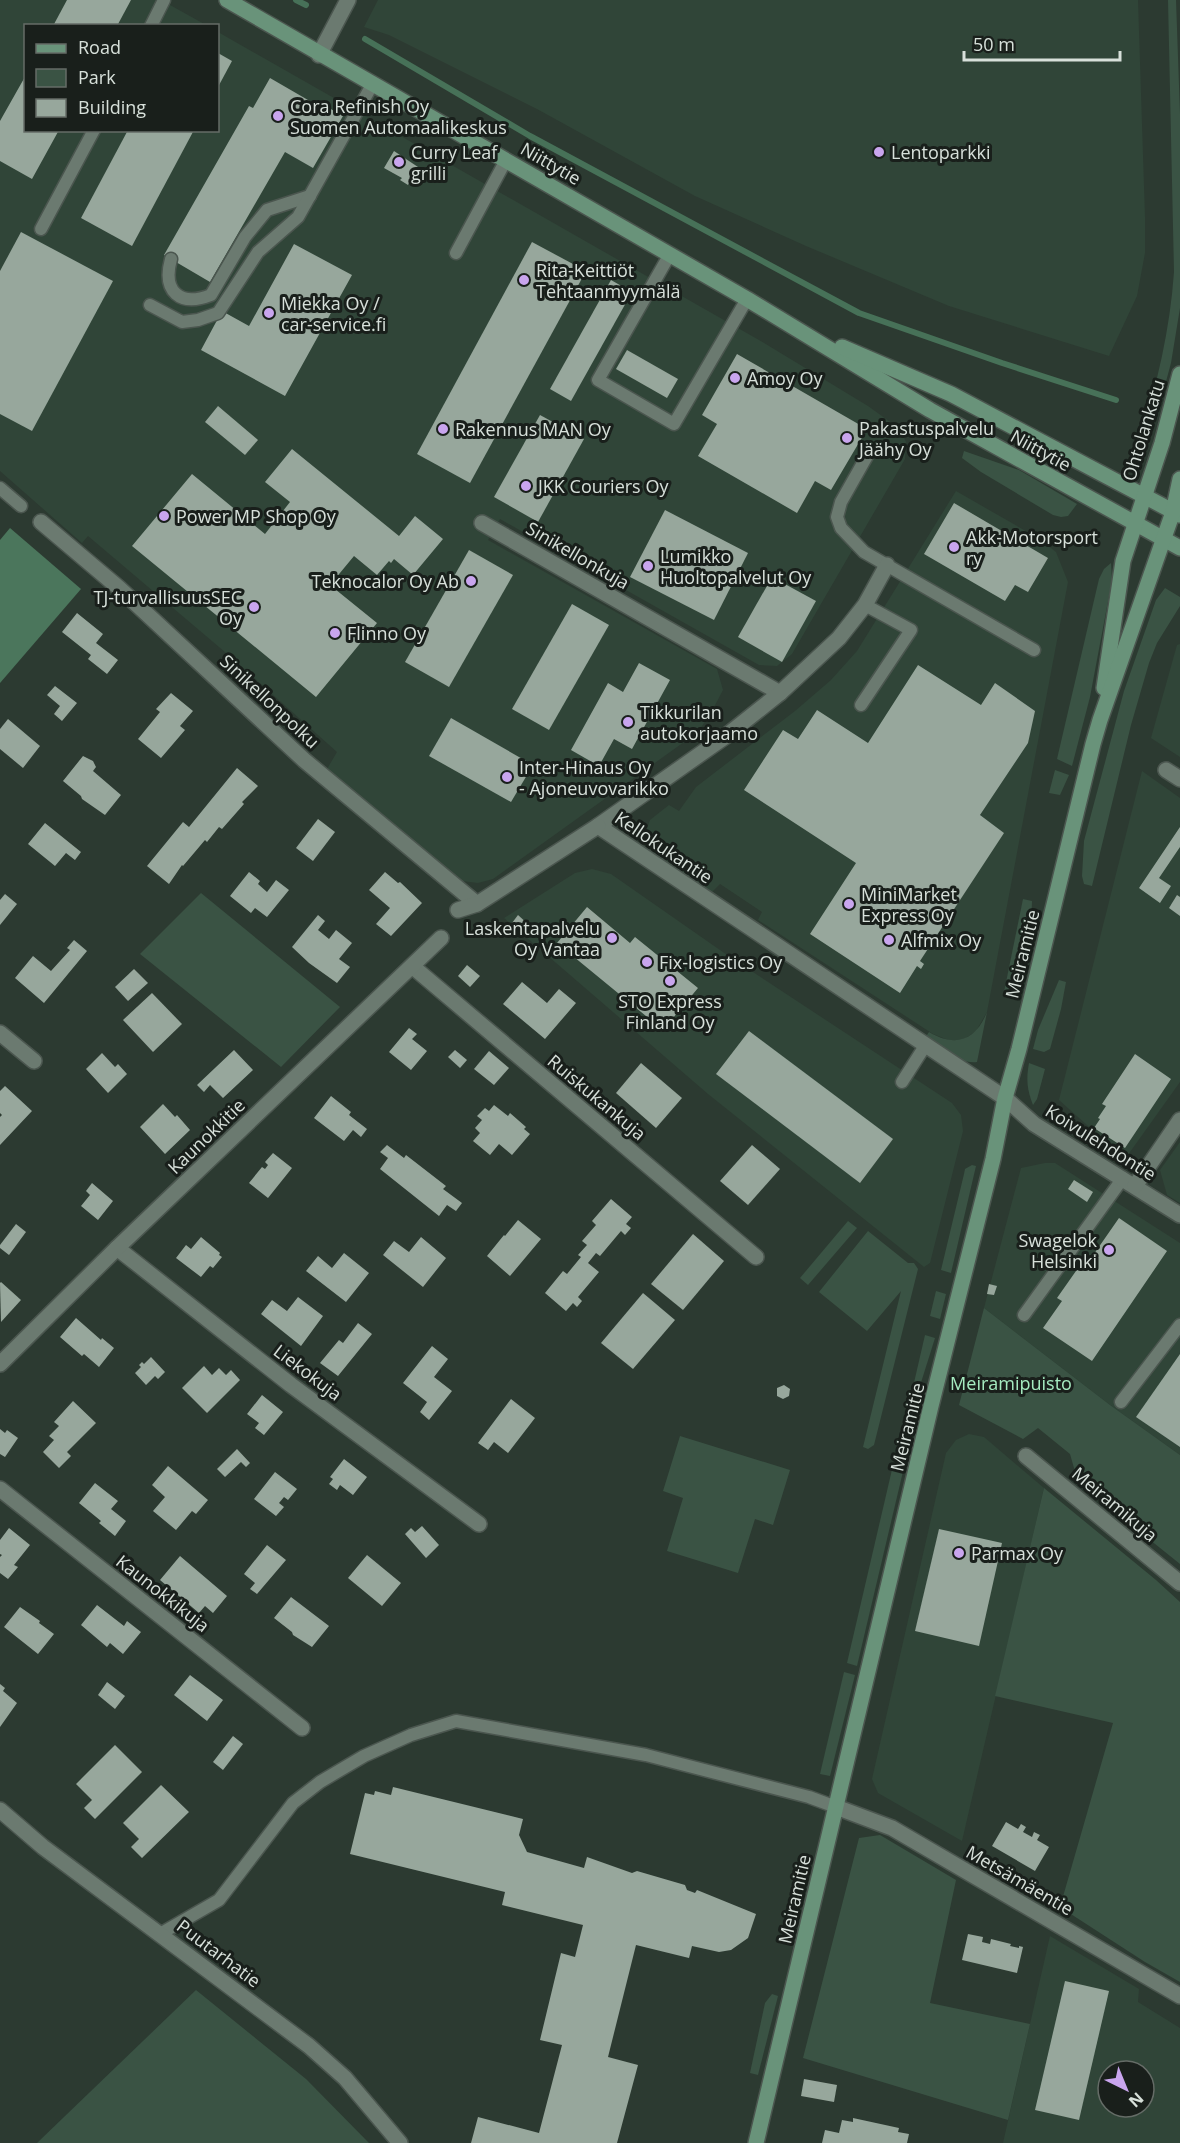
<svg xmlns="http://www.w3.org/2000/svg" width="1180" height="2143" font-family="'Open Sans',sans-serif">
<rect width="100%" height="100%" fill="#2c3a31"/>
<g fill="#304538" fill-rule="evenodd">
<path d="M0,0h161l45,25 -180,1v104h192v-98l541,308 109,66 32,23 6,13 -1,17 -113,195 -15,12 -18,-1 -259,-146 -12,21 229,129 6,21 -11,21 -14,21 -205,147 -15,4 -16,-2 -12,-8 -123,-104 10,-17 -105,-94 -144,-122 -6,7 -82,-72z"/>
<path d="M378,0h760l7,217v36l-8,43 -28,60 -160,-50 -143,-60 -111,-50 -158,-87 -148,-74 -25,-8z"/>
<path d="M956,491l82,47 18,14 12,30 -81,430 -11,19 -7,5 -7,4h-14l-15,-6 -175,-114 4,-8 -42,-28 -9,9 -40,-26 -19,-16 -4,-8 -2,-12 4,-11 10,-8 9,-7 10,6 17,-24 99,-76 36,-31 26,-29z"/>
<path d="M1180,644v113l-29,-19 26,-93z"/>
<path d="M1142,771l38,27v284l-55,77 -66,-59z"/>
<path d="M592,869l19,5 119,83 222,146 9,12 2,16 -33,132 -6,4 -216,-173 -204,-176 71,-45z"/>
<path d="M1180,1142v61l-13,-8 -7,-25z"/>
<path d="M1045,1163h10l125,80v212l-70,-50 -126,-97 37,-140z"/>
<path d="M969,1434l15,3 60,51 -82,353 -84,-48 -6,-14 74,-326 10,-13z"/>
<path d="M1050,1936l89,53 -1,13 42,26v115h-177zM1108,2071h36v36h-36z"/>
</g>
<g fill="#3a5344">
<path d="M1168,0h8l4,114v194l-9,55 -17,63 -9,18 -4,-1 -1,-4c17,-55 30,-109 34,-167z"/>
<path d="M964,451l55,19 58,34 -9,12 -7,1 -8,-2 -72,-43 -19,-14z"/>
<path d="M1111,563l1,17 -22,117 -18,69 -15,-7 42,-180 5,-10z"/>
<path d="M1165,588l15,9v9l-23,37 -8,20 -18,62 -39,161 -8,-2 -2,-8 2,-35 40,-150 32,-91z"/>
<path d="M1055,770l14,5 -9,20 -11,-2z"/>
<path d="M201,893l139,114 -59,60 -141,-113z"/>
<path d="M1023,899l9,2c-1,34 -5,66 -13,100l-16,-4z"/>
<path d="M1059,980l7,2 -5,27 -11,40 -6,3 -11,-3 5,-19z"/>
<path d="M987,1012l-10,50c-20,2 -37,-14 -52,-24l4,-6c27,16 47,8 58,-20z"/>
<path d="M1029,1063l16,6 -8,30 -4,6c-6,-15 -7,-26 -4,-42z"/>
<path d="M972,1165l4,1 -25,107 -10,-3 23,-96 1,-5z"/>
<path d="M848,1221l9,7 -49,57 -8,-7z"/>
<path d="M868,1231l40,32h6l4,6 -44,176 -6,4 -5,-2 38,-156 -34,40 -48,-39z"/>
<path d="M936,1291l10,3 -6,25 -10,-3z"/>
<path d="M984,1308l126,97 70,50v109l-102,-82 -8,-28 -32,-26 -15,11 -64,-34z"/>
<path d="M925,1335l10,3 -16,51 -6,-2z"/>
<path d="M905,1415l7,2 -5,36 -11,-2z"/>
<path d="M680,1436l110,34 -17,55 -18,-6 -17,54 -71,-22 16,-53 -20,-7z"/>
<path d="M894,1461l11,2 -48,203 -10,-3z"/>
<path d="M1044,1488l112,92 24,22v380l-35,-20 -85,-55 53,-184 -118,-27z"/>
<path d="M844,1672l11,3 -25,101 -10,-2z"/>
<path d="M880,1835l76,45 -26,123 100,21 -22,96 -205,-62 56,-220z"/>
<path d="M196,1990l110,89 63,64h-332z"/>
<path d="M772,1994l6,2 -20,79 -8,-2 15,-70z"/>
</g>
<path fill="#4b765c" d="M10,528l71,61 -81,94v-143z"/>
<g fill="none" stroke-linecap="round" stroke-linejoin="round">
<g stroke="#477158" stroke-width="6">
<path d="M296,0l10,5"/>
<path d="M365,39l165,97 329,177 143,50 114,37"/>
</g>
</g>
<g fill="#97a79c">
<path d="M67,0h64l-14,26h-64z"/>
<path d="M218,53l14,8 -14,26z"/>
<path d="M26,75v55h33l-27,49 -32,-18v-40z"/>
<path d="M270,78l57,33 2,-3 14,8 -30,52 -28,-16 -75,130 -46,-27 85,-149 4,2z"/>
<path d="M128,130h66l-62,116 -51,-28z"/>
<path d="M394,151l24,16 -10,18 -8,-5 2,-2 -18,-10z"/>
<path d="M21,232l92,49 -81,150 -32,-17v-143z"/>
<path d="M532,242l54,29 -116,212 -53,-29z"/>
<path d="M294,244l58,31 -67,121 -84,-46 21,-39 27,15z"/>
<path d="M611,280l21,12 -61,109 -21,-12z"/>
<path d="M627,350l51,29 -11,19 -51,-29z"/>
<path d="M737,354l130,75 -36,61 -16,-9 -18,32 -99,-57 19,-32 -15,-9z"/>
<path d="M218,406l40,34 -13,15 -40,-33z"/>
<path d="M540,415l44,24 -46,83 -44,-25z"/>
<path d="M292,449l107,87 16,-20 28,23 -30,36 -19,-16 -3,4 -2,-2 -12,14 -23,-19 -24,29 47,38 -61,74 -184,-151 60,-72 73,60 25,-32 -25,-20z"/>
<path d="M954,503l94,55 -20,34 -13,-7 -10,16 -81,-47z"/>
<path d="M665,510l83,43 -34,67 -84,-43z"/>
<path d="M469,550l44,25 -64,112 -44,-25z"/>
<path d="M772,577l44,24 -34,61 -44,-25z"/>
<path d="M572,604l37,21 -60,105 -37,-21z"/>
<path d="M77,613l26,21 -7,9 22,17 -11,14 -19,-15 3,-4 -29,-23z"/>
<path d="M639,663l31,17 -38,69 -18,-10 -15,27 -28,-16 37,-67 15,9z"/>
<path d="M918,665l63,40 14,-22 40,28 -7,32 -48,72 24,18 -84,128 4,3 -3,5 -4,-3 -17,27 -90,-59 46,-71 -112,-73 39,-60 15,9 19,-29 51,33z"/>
<path d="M55,686l22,17 -15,18 -8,-7 6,-8 -13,-11z"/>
<path d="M171,693l22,18 -13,15 5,4 -24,28 -23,-19 22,-27 -4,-3z"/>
<path d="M451,718l82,47 -22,37 -82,-46z"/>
<path d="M8,719l32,27 -17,22 -23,-19v-20z"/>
<path d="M83,756l10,5 3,6 -3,4 28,24 -16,20 -23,-16 -1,-3 -18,-15z"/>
<path d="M237,768l21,18 -16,16 2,2 -22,25 -3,-2 -12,15 -2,-2 -22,26 -1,-1 -13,19 -22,-18 36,-44 6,5z"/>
<path d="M318,819l17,13 -22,29 -17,-13z"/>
<path d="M45,823l36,29 -6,8 -9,-7 -11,13 -27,-22z"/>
<path d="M1180,827v20l-21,31 12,8 -11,17 -21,-15z"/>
<path d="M249,872l11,9 -2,3 9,8 9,-12 13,10 -22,27 -12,-9 -4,5 -21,-17z"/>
<path d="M385,872l13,11 2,-1 22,21 -31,33 -15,-12 14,-16 -21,-18z"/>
<path d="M5,894l12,10 -17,21v-25z"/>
<path d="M1177,895l3,2v19l-11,-8z"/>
<path d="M587,907l43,36 5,-6 63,51 -35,42 -106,-87z"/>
<path d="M318,915l7,6 -7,9 11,9 7,-9 16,13 -13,16 11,8 -13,16 -28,-20 -17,-16z"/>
<path d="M518,915l11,10 -7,7 -10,-9z"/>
<path d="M74,940l13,11 -43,52 -29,-25 18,-22 18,15 19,-21 -3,-2z"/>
<path d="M467,965l13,11 -10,11 -12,-11z"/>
<path d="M134,969l14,14 -20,18 -13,-14z"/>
<path d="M522,982l25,21 12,-14 17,14 -31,36 -42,-35z"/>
<path d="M152,993l30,31 -29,28 -30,-32z"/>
<path d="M409,1028l8,6 -5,5 15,12 -16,19 -22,-18z"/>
<path d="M749,1031l144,108 -33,44 -144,-109z"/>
<path d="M234,1050l19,20 -30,28 -13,-13 -6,7 -7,-7z"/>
<path d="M455,1050l12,10 -7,8 -12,-11z"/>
<path d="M489,1051l20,17 -15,17 -20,-16z"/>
<path d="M102,1053l13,14 3,-3 9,10 -19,19 -22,-24z"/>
<path d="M1135,1054l36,25 -46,69 -31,-20 6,-9 -2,-1 8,-12 -4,-2z"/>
<path d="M641,1063l41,35 -26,30 -40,-35z"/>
<path d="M5,1086l27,25 -32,34v-28l2,-2 -2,-2v-22z"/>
<path d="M331,1096l20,16 -2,3 18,14 -6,8 -8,-7 -9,11 -30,-23z"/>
<path d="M163,1104l12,13 2,-2 13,15 -25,24 -25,-27z"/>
<path d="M494,1105l14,11 2,-3 16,14 -2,2 6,5 -18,21 -13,-11 -9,11 -17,-14 7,-8 -5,-5 7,-8 -5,-4 8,-8 4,3z"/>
<path d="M387,1145l17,13 2,-3 40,31 -3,3 19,14 -6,8 -9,-6 -8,11 -59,-47 8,-11 -8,-6z"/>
<path d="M752,1145l28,24 -32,36 -28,-24z"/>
<path d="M273,1153l19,15 -24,30 -19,-15 13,-16 3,2 3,-4 -3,-3z"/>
<path d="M1074,1180l19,12 -6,10 -19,-13z"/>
<path d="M92,1183l21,18 -15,19 -17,-14 9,-11 -4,-4z"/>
<path d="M611,1199l21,18 -6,7 5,4 -6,7 -4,-4 -21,25 -4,-3 -8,10 11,9 -21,25 4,4 -5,6 -4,-4 -7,8 -21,-18 18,-22 4,3 14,-17 -3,-2 9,-10 -5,-4 14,-16 -4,-4z"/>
<path d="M1119,1218l48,33 -75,110 -49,-33 19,-27 -5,-3 26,-37 4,3z"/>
<path d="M518,1220l23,19 -31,37 -23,-20 17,-21 1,1z"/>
<path d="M16,1224l10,8 -17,23 -9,-7v-3z"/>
<path d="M693,1234l31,27 -41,49 -32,-26z"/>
<path d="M201,1237l19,16 -1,2 3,2 -9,11 -3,-2 -9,11 -25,-19 10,-13 5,4z"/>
<path d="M421,1237l25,21 -23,29 -40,-32 11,-14 15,11z"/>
<path d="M344,1253l25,20 -23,29 -40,-31 12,-15 14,12z"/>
<path d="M1,1282l20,18 -20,22 -1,-39z"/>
<path d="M989,1284l8,2 -3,9 -7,-1z"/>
<path d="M643,1293l32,27 -42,49 -32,-26z"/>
<path d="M298,1297l25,19 -22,30 -40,-32 11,-14 15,11z"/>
<path d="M76,1318l25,22 1,-2 12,10 -15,19 -15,-13 -2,2 -22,-19z"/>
<path d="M358,1323l14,11 -34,42 -18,-13 19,-23 4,3z"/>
<path d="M432,1346l16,13 -14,18 18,14 -23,29 -9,-8 7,-10 -24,-19z"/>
<path d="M1180,1354v93l-44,-30z"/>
<path d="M151,1357l14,15 -7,7 -3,-3 -9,9 -11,-12 6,-6 -2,-2 3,-3 2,2z"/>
<path d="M204,1366l8,9 7,-7 7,7 5,-5 9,10 -33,33 -25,-25z"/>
<path d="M784,1385l6,4 -1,7 -6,3 -6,-3v-8z"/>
<path d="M262,1395l21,17 -19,23 -9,-7 4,-5 -12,-9z"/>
<path d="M511,1399l24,19 -27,35 -14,-11 -6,8 -10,-7z"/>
<path d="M73,1401l23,22 -29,29 4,4 -12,12 -16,-16 11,-12 -5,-4 10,-10 -5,-4z"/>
<path d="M0,1429l5,4 2,-3 11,8 -13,19 -5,-3z"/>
<path d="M237,1449l13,14 -4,4 -5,-5 -16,15 -8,-8z"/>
<path d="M344,1459l23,18 -14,18 -13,-10 -3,5 -8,-6 4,-5 -3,-2z"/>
<path d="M168,1466l40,34 -12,14 -4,-3 -16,19 -23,-19 12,-14 -13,-12z"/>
<path d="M275,1472l22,17 -9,11 -4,-3 -5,6 5,4 -8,9 -22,-17z"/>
<path d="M95,1483l23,18 -7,8 15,12 -11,15 -16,-13 2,-2 -22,-18z"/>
<path d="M422,1526l17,19 -13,13 -21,-24 6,-6 4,4z"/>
<path d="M9,1528l21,17 -16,20 4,2 -10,12 -8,-6v-16l2,-2 -2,-1v-14z"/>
<path d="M939,1529l63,14 -23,103 -64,-15z"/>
<path d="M267,1545l19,15 -29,34 -7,-5 5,-6 -11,-9z"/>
<path d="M367,1555l34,28 -19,23 -34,-28z"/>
<path d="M180,1556l47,40 -14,17 -8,-7 -6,7 -39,-33z"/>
<path d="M291,1597l38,29 -17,21 -19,-12 -1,-3 -18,-14z"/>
<path d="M97,1605l27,21 3,-5 14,11 -18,22 -13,-11 -3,4 -26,-22z"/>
<path d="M20,1607l20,14 -1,2 15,11 -16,20 -34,-27z"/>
<path d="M190,1675l33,25 -16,21 -33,-26z"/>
<path d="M107,1682l18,14 -10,13 -17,-14z"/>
<path d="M0,1684l5,4 -2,3 14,12 -17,24z"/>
<path d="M233,1736l10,8 -20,26 -10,-8z"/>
<path d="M115,1745l27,27 -47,47 -11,-11 8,-8 -16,-16z"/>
<path d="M161,1785l28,27 -47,46 -11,-11 8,-8 -16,-16z"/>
<path d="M393,1787l130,32 -4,16 8,17 57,16 3,-11 45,16 5,-2 48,14 2,5 8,3 2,-3 59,24 -8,24 -17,12 -12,2 -27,-6 -3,12 -53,-13 -28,112 30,8 -21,78h-146l7,-26 61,16 23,-88 -22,-5 21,-87 14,4 8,-32 -81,-20 3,-13 -155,-38 15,-61 9,2 1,-4 16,4z"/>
<path d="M1006,1822l12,7 3,-5 5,3 -3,5 9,5 2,-5 6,3 -3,5 12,7 -14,24 -43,-25z"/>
<path d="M968,1934l15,3 -1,5 8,2 1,-5 20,5 -1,2 9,2v-2l4,1 -6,26 -55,-13z"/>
<path d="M1065,1981l44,10 -30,129 -44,-10z"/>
<path d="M804,2079l33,6 -3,17 -33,-6z"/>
<path d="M853,2118l46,10 -1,4 11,2 -2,9h-85l3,-13 14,3 3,-13 11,2z"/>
</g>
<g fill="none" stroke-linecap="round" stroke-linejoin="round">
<g stroke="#4b564f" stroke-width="15">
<g id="lane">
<path d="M151,26l13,-26"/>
<path d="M41,229l53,-99"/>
<path d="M456,253l50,-93"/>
<path d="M670,254l-72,126 76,44 73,-125"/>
<path d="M171,259c-9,33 9,48 40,36l34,-58 22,-27 43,-14"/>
<path d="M150,305l32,17 16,-2 20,-7 40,-61 40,-35 74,-132"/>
<path d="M867,456l-26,46 -4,15 4,11 23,24 170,98"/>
<path d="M0,488l21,18"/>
<path d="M861,705l50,-75 -46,-25"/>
<path d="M902,1082l23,-36"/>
<path d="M1024,1315l99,-137"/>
<path d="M1121,1402l59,-77"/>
<path d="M160,1934l59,-34 74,-97 27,-21 44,-26 47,-21 45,-14 190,34 163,42 27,10"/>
</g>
</g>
<g stroke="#4b564f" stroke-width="18">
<g id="street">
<path d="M319,55l29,-55"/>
<path d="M41,522l78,66 185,172 173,144"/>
<path d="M482,523l298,170"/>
<path d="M887,565l-22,40 -26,33 -59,55 -54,43 -128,90 407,272 29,26 146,91"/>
<path d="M1166,770l14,9"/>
<path d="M458,910l19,-6 121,-78"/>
<path d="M412,966l344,291"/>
<path d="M0,1033l34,28"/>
<path d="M1135,1186l45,-66"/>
<path d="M117,1248l174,137 188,139"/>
<path d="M0,1364l117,-116 324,-310"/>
<path d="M1026,1456l154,127"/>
<path d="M0,1489l302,239"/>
<path d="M836,1807l56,21 288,168"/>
<path d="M0,1810l43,37 266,199 36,32 55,65"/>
</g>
</g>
<g stroke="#4b564f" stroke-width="18">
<g id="secondary">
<path d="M227,0l520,299 183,111 250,138"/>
<path d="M842,347l109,47 229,121"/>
<path d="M1104,688l19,-127 39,-118 18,-69"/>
<path d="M756,2143l175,-737 62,-247 12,-61 14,-49 74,-305 7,-24 73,-208 7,-33"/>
</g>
</g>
<use href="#lane" stroke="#6b7a70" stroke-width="12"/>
<use href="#street" stroke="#6b7a70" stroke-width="15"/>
<use href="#secondary" stroke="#69937a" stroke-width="15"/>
</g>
<g fill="#c9a5ee" stroke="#191f1b" stroke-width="2">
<circle cx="278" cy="116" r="6"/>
<circle cx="879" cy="152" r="6"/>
<circle cx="399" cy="162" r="6"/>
<circle cx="524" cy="280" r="6"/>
<circle cx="269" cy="313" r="6"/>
<circle cx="735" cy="378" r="6"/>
<circle cx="443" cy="429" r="6"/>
<circle cx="847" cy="438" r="6"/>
<circle cx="526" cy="486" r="6"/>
<circle cx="164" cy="516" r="6"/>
<circle cx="954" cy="547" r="6"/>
<circle cx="648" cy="566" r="6"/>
<circle cx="471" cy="581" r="6"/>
<circle cx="254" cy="607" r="6"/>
<circle cx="335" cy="633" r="6"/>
<circle cx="628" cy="722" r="6"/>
<circle cx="507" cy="777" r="6"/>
<circle cx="849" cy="904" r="6"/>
<circle cx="612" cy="938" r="6"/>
<circle cx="889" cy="940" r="6"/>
<circle cx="647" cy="962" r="6"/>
<circle cx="670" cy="981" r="6"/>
<circle cx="1109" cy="1250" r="6"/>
<circle cx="959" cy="1553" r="6"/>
</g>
<g text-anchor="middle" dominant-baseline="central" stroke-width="6" stroke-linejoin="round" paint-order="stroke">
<g font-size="18" fill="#d7e0da" stroke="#191f1b" text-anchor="start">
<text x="290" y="106">Cora Refinish Oy<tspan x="290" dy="21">Suomen Automaalikeskus</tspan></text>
<text x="411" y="152">Curry Leaf<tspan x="411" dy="21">grilli</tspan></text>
<text x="891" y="152">Lentoparkki</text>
<text x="536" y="270">Rita-Keittiöt<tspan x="536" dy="21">Tehtaanmyymälä</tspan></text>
<text x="281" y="303">Miekka Oy /<tspan x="281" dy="21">car-service.fi</tspan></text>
<text x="747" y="378">Amoy Oy</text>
<text x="859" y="428">Pakastuspalvelu<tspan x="859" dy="21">Jäähy Oy</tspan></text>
<text x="455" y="429">Rakennus MAN Oy</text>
<text x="538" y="486">JKK Couriers Oy</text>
<text x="176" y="516">Power MP Shop Oy</text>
<text x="966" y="537">Akk-Motorsport<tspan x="966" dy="21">ry</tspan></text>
<text x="660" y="556">Lumikko<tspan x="660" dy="21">Huoltopalvelut Oy</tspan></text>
<text x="459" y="581" text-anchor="end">Teknocalor Oy Ab</text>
<text x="242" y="597" text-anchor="end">TJ-turvallisuusSEC<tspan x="242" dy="21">Oy</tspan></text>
<text x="347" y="633">Flinno Oy</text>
<text x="640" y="712">Tikkurilan<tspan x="640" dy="21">autokorjaamo</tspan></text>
<text x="519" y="767">Inter-Hinaus Oy<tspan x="519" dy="21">- Ajoneuvovarikko</tspan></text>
<text x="861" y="894">MiniMarket<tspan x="861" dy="21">Express Oy</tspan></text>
<text x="600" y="928" text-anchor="end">Laskentapalvelu<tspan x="600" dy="21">Oy Vantaa</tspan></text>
<text x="901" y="940">Alfmix Oy</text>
<text x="659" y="962">Fix-logistics Oy</text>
<text x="670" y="1001" text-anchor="middle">STO Express<tspan x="670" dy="21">Finland Oy</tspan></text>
<text x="1097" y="1240" text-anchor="end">Swagelok<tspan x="1097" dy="21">Helsinki</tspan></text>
<text x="971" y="1553">Parmax Oy</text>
</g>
<g font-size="18" fill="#d7e0da" stroke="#191f1b">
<text transform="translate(551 163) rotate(30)">Niittytie</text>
<text transform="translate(1143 430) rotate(-73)">Ohtolankatu</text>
<text transform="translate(1041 450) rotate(29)">Niittytie</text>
<text transform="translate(578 555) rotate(30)">Sinikellonkuja</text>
<text transform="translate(270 701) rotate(43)">Sinikellonpolku</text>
<text transform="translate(664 847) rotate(34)">Kellokukantie</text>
<text transform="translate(1022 954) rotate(-76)">Meiramitie</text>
<text transform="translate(597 1097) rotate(40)">Ruiskukankuja</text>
<text transform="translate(206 1136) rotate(-44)">Kaunokkitie</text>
<text transform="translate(1101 1142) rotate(32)">Koivulehdontie</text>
<text transform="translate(308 1372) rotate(37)">Liekokuja</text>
<text transform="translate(907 1427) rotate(-76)">Meiramitie</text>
<text transform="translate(1115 1504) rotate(40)">Meiramikuja</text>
<text transform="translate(163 1593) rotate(38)">Kaunokkikuja</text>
<text transform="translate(1020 1880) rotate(30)">Metsämäentie</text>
<text transform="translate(794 1899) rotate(-77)">Meiramitie</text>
<text transform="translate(219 1953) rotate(37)">Puutarhatie</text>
</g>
<g font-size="18" fill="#a5ebc0" stroke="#191f1b">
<text x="1011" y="1383">Meiramipuisto</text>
</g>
</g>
<rect x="24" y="24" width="195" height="108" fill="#191f1b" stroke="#656c67" stroke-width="1.5"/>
<rect x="36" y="44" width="30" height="9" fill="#69937a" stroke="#656c67" stroke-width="1.5"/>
<text x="78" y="54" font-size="18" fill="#d7e0da">Road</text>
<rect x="36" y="69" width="30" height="18" fill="#3a5344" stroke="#656c67" stroke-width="1.5"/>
<text x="78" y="84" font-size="18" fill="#d7e0da">Park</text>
<rect x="36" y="99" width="30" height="18" fill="#97a79c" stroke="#656c67" stroke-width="1.5"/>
<text x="78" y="114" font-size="18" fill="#d7e0da">Building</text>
<g transform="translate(1126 2089) rotate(137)"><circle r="28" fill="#191f1b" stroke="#656c67" stroke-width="1.5"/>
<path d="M0-4.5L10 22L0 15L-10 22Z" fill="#c9a5ee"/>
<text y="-9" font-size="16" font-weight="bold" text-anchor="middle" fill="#d7e0da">N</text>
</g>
<path d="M964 51v9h156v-9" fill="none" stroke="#d7e0da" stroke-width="3"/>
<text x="973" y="51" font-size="18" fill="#d7e0da" stroke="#191f1b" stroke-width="4.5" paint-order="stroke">50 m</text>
</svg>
